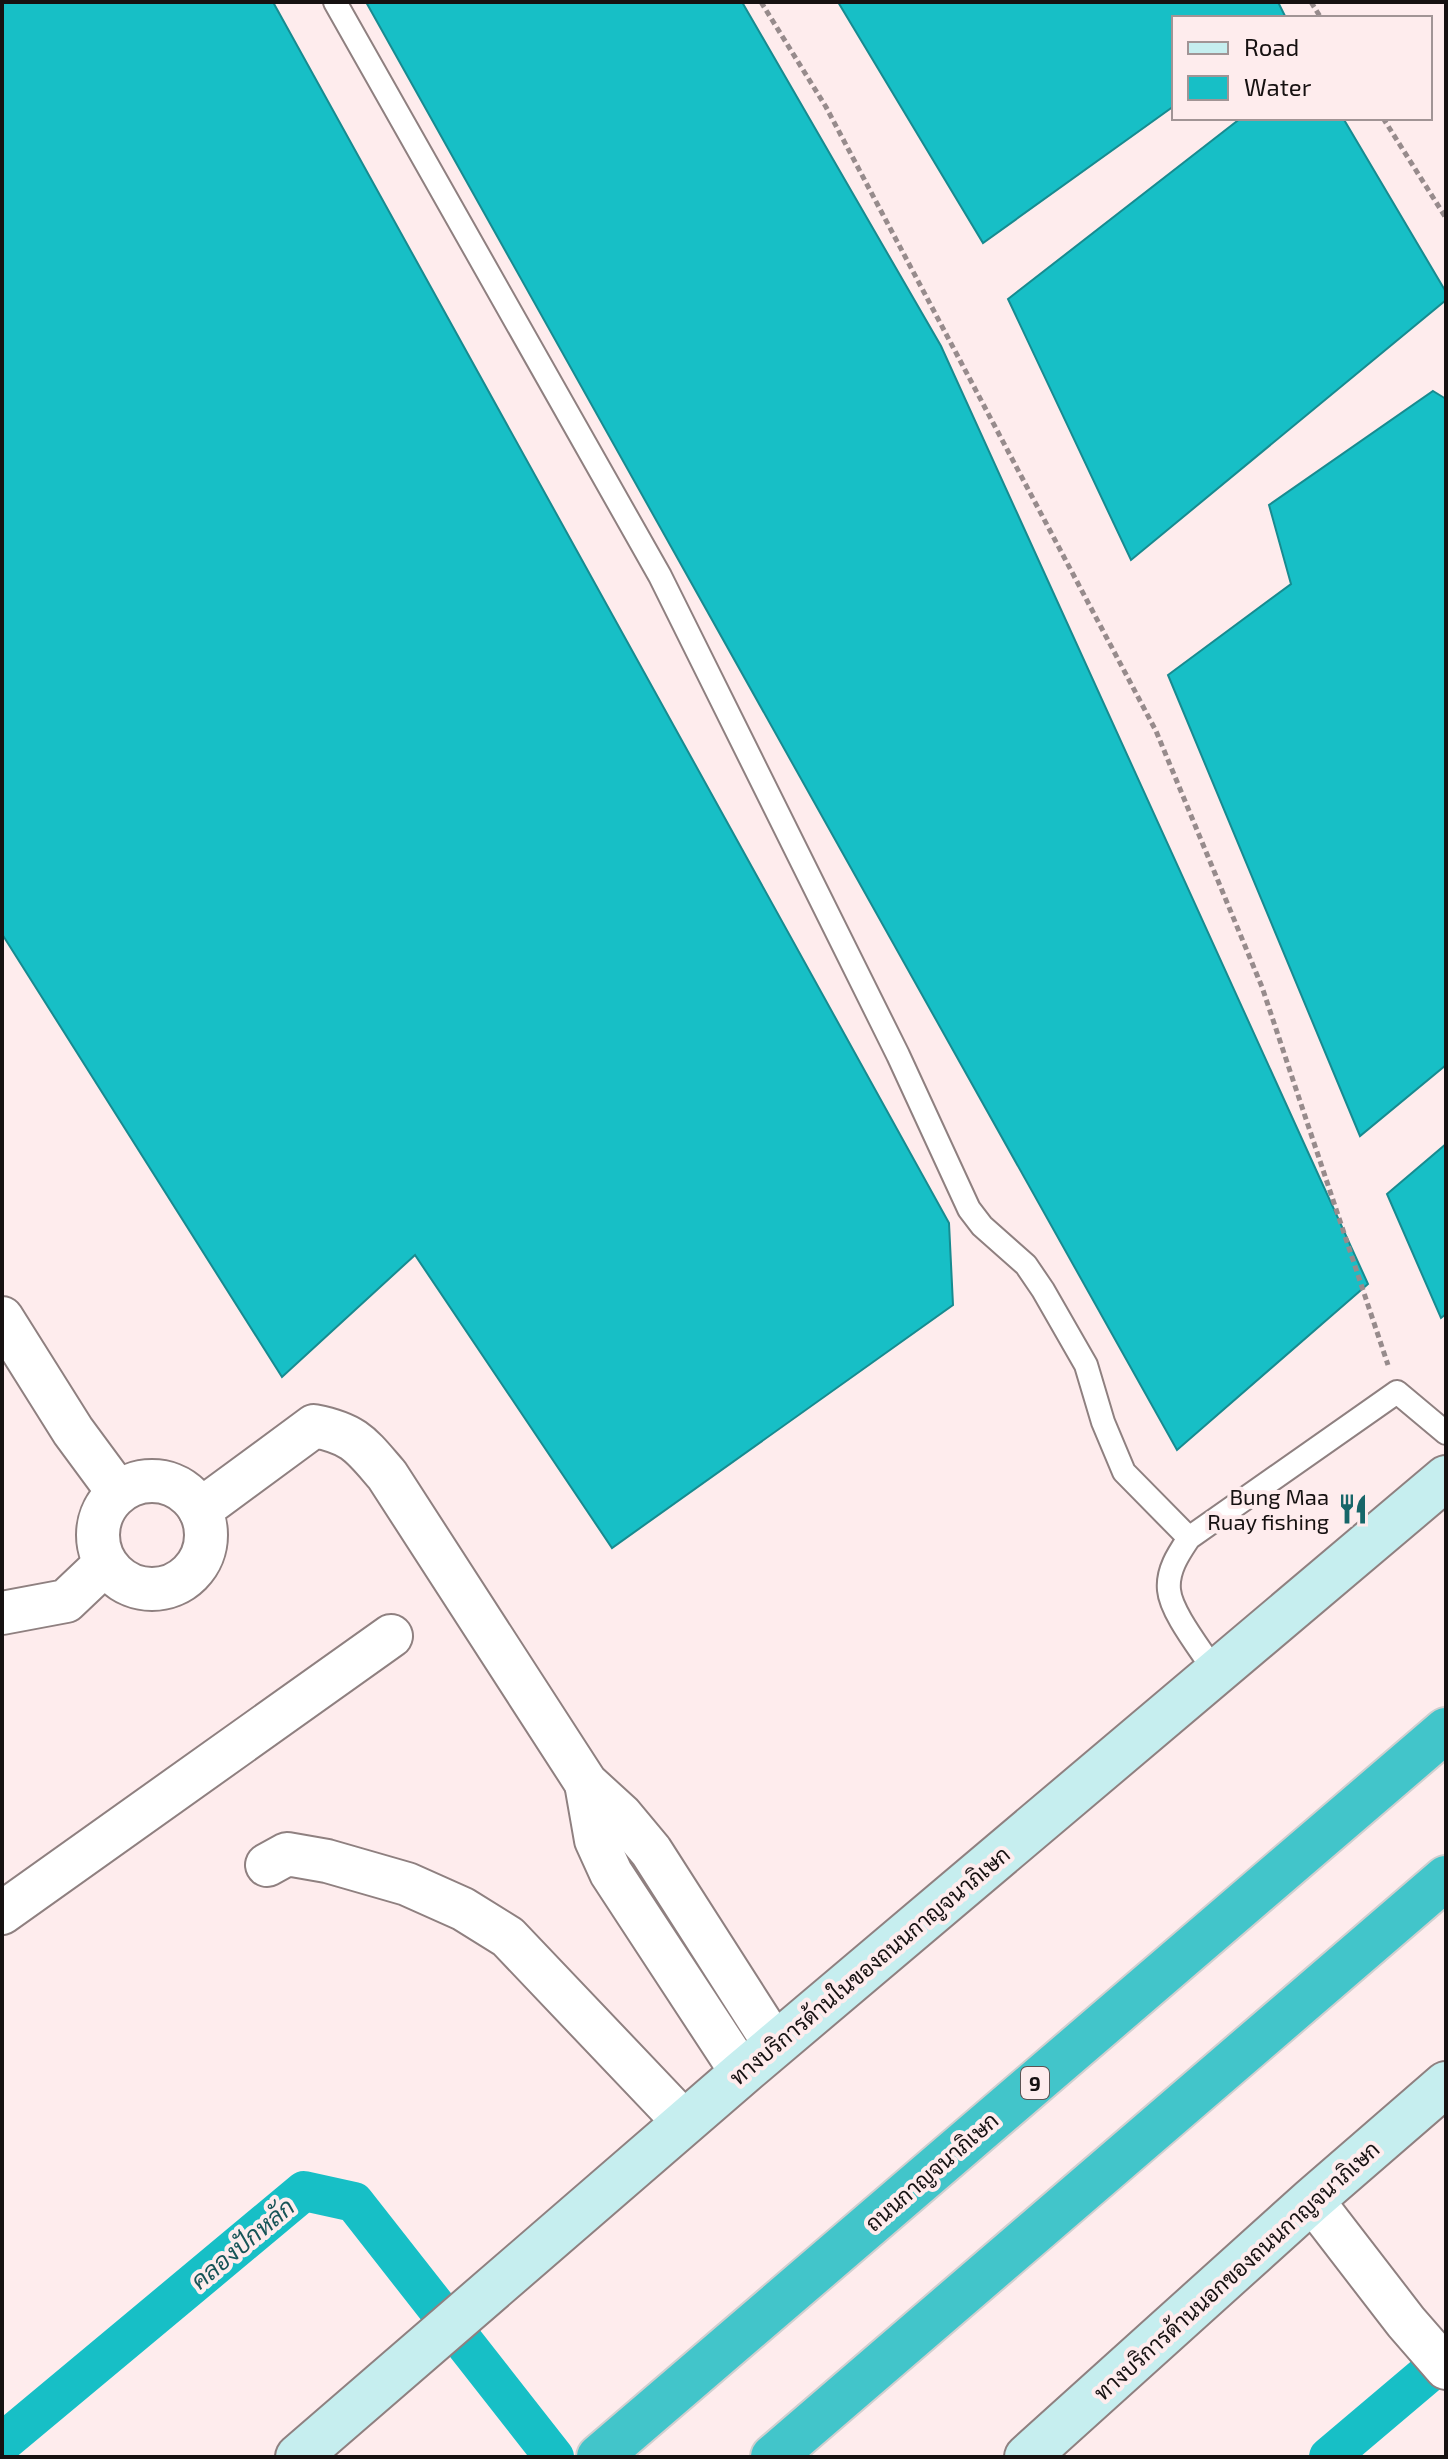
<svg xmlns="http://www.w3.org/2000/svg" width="1448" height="2459" font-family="'Exo 2',Sarabun,sans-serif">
<rect width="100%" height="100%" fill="#feeced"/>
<g fill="#17bfc6" stroke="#178b90" stroke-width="2">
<path d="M2,2h271l676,1221 4,82 -341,243 -197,-293 -133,122 -280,-443z"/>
<path d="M366,2h376l199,344 427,938 -191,166z"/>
<path d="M838,2h440l8,16h-112v88l-191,137z"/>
<path d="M1241,118h102l103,174v8l-315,260 -123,-261z"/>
<path d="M1433,391l13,8v666l-86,71 -192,-461 123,-91 -22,-79z"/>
<path d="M1446,1144v170l-5,4 -54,-124z"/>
</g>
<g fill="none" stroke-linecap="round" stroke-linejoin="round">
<g stroke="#17bfc6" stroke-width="40">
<path d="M2,2443l302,-252 50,11 200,255"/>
<path d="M1329,2457l117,-99"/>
</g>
<g stroke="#8f8080" stroke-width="26">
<g id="service">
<path d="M335,2l325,574 238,479 71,154 13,17 44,39 17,25 43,75 17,57 21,50 65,66"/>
<path d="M1215,1672c-13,-21 -44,-59 -46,-82 -2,-20 10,-37 20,-52l208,-146 49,41"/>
</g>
</g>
<g stroke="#8f8080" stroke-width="46">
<g id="minor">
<path d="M2,1318l71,113 45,61"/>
<circle cx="152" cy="1535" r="54"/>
<path d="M200,1510l114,-84c41,8 47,19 73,49l199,308 35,32 30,36 124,194"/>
<path d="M2,1613l64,-12 39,-37"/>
<path d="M586,1783l10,57 15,33 131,200"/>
<path d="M267,1865l20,-11 40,7 80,23 56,25 45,28 176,185"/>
<path d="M2,1913l389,-277"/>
<path d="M1312,2200l94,122 40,46"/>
</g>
</g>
<g stroke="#8f8080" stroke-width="48">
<g id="secondary">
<path d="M298,2457l444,-384 704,-595"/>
<path d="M1027,2457l285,-257 134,-116"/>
</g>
</g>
<g stroke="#d0cfcf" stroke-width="48">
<g id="motorway">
<path d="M599,2457l847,-727"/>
<path d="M773,2457l673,-579"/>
</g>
</g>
<g stroke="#978b8c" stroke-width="5" stroke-dasharray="6 4" stroke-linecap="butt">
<path d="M761,2l65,105 330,624 106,256 126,378"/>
<path d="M1311,2l10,16"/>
<path d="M1383,118l63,100"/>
</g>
<use href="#service" stroke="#fff" stroke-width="22"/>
<use href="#minor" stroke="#fff" stroke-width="42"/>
<use href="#secondary" stroke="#c6eeef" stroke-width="44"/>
<use href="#motorway" stroke="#42c5ca" stroke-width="44"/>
</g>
<defs>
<g id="restaurant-bare" transform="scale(2.4)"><path d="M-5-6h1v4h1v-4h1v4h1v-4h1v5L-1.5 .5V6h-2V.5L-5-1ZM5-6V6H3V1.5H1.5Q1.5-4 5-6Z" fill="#176669" stroke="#feeced" stroke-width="2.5" paint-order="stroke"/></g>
</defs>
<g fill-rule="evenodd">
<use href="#restaurant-bare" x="1353" y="1509"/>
</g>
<g text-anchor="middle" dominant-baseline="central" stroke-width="8" stroke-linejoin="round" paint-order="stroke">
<rect fill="#feeced" stroke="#5c5353" stroke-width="2" x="1021" y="2067" width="28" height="32" rx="6"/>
<g font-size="20" font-weight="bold" fill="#161111">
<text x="1035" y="2083">9</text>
</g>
<g font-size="22" fill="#161111" stroke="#feeced" text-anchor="end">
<text x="1329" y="1496">Bung Maa<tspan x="1329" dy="25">Ruay fishing</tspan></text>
</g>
<g font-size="22" fill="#161111" stroke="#feeced">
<text transform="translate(869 1965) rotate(-40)">ทางบริการด้านในของถนนกาญจนาภิเษก</text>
<text transform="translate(931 2171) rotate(-41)">ถนนกาญจนาภิเษก</text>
<text transform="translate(1236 2270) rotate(-42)">ทางบริการด้านนอกของถนนกาญจนาภิเษก</text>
</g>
<g font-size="24" font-style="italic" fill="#175457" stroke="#feeced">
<text transform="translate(242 2243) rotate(-40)">คลองปักหลัก</text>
</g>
</g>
<rect width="1448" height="2459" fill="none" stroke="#161111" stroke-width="8"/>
<rect x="1172" y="16" width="260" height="104" fill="#feeced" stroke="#a19495" stroke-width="2"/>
<rect x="1188" y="42" width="40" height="12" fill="#c6eeef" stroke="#a19495" stroke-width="2"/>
<text x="1244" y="56" font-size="24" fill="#161111">Road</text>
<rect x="1188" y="76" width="40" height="24" fill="#17bfc6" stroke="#a19495" stroke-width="2"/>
<text x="1244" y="96" font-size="24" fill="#161111">Water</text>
</svg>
